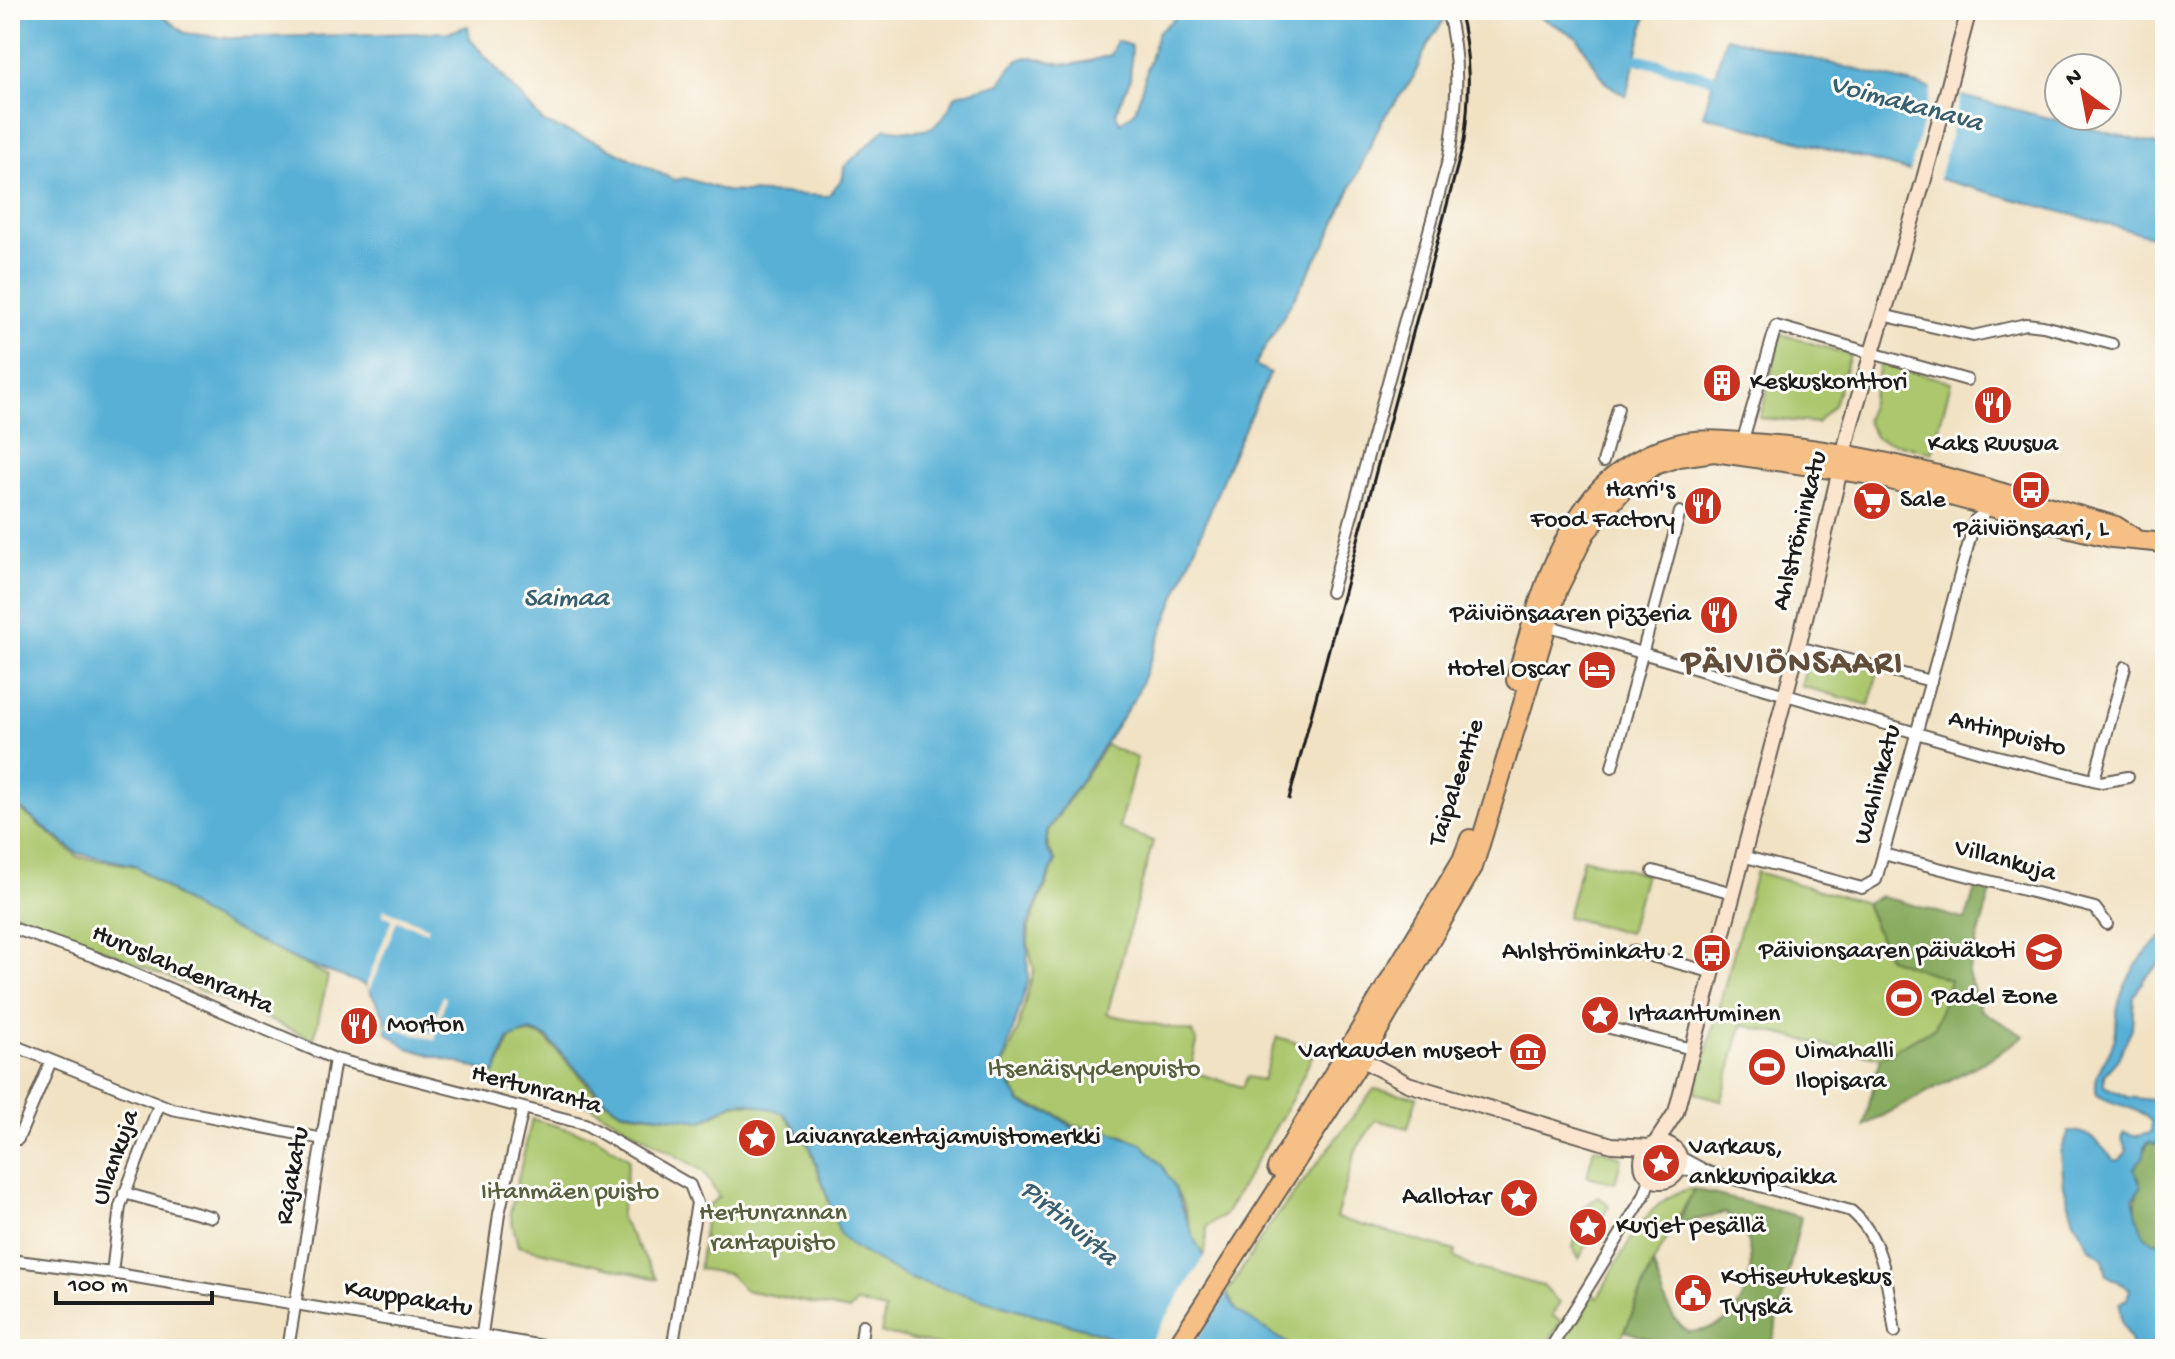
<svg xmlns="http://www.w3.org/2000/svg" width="2175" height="1359" font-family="'Gochi Hand',sans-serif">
<rect width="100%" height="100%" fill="#fdfcf7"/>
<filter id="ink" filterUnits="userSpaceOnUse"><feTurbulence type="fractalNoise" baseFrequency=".0125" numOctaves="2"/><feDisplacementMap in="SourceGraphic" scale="16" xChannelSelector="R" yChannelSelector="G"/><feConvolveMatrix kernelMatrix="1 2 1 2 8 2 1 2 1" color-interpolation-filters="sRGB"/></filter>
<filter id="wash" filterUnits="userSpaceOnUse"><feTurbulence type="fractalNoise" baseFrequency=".006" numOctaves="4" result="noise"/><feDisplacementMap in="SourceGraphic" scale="32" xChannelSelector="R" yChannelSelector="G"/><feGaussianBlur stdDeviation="1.8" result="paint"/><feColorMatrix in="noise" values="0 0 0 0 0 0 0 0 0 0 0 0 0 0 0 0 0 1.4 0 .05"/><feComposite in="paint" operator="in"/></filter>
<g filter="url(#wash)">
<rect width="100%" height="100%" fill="#f1e2c4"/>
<g fill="#acc76e" stroke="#647245" stroke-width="2">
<path d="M1781,334l69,21 -16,50 -17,18 -57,-5z"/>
<path d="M1881,363l70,19 -19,71 -56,-15 -10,-18z"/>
<path d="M1811,649l68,20 -10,36 -68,-19z"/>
<path d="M1106,745l31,13 -18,70 34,13 -46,173 85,18 5,11 -7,28 52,16 5,-10 16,3 14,-43 31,9 5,8 -20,43 -68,118 -18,11 -2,31 -11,-18 -11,-36 -22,-39 -37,-29 -52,-10 -16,-11 -34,-11 -20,-33 15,-38 17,-62 -6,-27 1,-16 27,-66 -8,-14v-16z"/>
<path d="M10,801l68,56 57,9 62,45 131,65 -14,63 -304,-129z"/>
<path d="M1583,858l62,16 -16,59 -62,-16z"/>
<path d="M1756,872l109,31 23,55 63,21 -16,48 -55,31 -138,-33 -20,75 -27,-7z"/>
<path d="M530,1033l14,4 55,60 22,15 82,9 31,-17h24l24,8 28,36 30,86 68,44 192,55 32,16h-177l-74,-16 4,-23 -29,-7 -7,8 -104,-21 -16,-16 -30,-5 8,-63 12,-9 -16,-26 -115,-66 -99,-23v-9l6,1 17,-38z"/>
<path d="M1374,1089l43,8 -9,31 -32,-8 -20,30 -20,68 120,33 -2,6 18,10 71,19 17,17 -8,12 9,6 -17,28h-248l-59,-38 -10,-18 40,-64z"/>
<path d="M532,1119l64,18 33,22 -9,58 37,62 -139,-33 -8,-33z"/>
<path d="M1594,1147l28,10 -7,26 -28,-7z"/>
<path d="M1694,1189l-41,75 -28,67 -13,18h-56l33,-56 9,4c22,-36 48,-105 96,-108z"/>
<path d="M1599,1197l10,8 -30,54 -6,-11 10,-41z"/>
</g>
<g fill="#89ac61" stroke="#52643e" stroke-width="2">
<path d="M1976,885l16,3 -24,86 13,36 43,26 -33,22 -127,68 16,-68 55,-31 15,-47 -62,-22 -23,-55 16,-7 85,24z"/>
<path d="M2149,1142l16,5v94c-32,7 -33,-41 -25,-59l-6,-14z"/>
<path d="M1694,1189l107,28 -30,132h-92l-54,-18 28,-67c9,25 13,52 35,68 12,-1 26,-3 36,-10 32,-23 38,-90 1,-109l-47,11z"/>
</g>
<g fill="#59b0d6" stroke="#3a6679" stroke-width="2">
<path d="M10,10h145l30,23 43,5 222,-6 18,-6 2,13 74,84 53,19 77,38 11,-2 41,13 102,5 15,-18 1,-11 42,-39c41,6 51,6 70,-33l45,-12c24,-46 36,-16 73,-19 12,-1 25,-6 37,-9l5,-14 16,5 -2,34 -14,33 4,10 15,-12 23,-79 27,-22h266l-23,34 -15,34 -31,42 -56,123 -71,122 15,8 -36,78 -98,245 -89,135 -1,17 9,13 -28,65 1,55 -27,89 20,34 34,11 17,12 31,2 39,15 19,20 13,22 20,53 43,72 59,38h-162l-34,-16 -192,-55 -55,-31 -13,-12 -29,-87 -27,-35 -37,-11 -14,1 -31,18 -80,-10 -18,-12 -57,-62 -16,-6 -23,8 -13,35 -87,-26 -21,-15 -2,-17 -19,-31 -65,-23 -99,-48 -67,-49 -58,-12 -67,-53z"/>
<path d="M1527,10h116l4,3 -21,83 -20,-13 -29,-46z"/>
<path d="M1726,37l439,110v93l-462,-125z"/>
<path d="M2165,935v23l-21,21 -10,17 -2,32 -14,31 -14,16v11l23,11 24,3 3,-7 11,1v53l-16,-5 -5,5v9l-10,12 7,19 -8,11c5,17 5,49 32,43v108h-31l-12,-27 -2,-19 7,-4 3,-10 -23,-14 -4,-16 -14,-12 -15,-27 -10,-34 -3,-34 8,-21c22,0 31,14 45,29h6l7,-9 -5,-12 2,-7 13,4 14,-3v-12c-16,-16 -35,-14 -54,-26 -6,-24 13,-36 18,-58 2,-10 1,-21 3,-31 7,-28 24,-53 47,-71z"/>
</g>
<g fill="#f1e2c4">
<path d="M1932,87l29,8 -23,87 -29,-8z"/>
<path d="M384,909l45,18 -2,5 -30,-11 -28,70 -3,-6 26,-66 -10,-4z"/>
<path d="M442,996l4,1 -11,43 -48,-14 1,-3 10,1 33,9z"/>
<path d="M1207,1253l22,36 -38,60h-45z"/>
</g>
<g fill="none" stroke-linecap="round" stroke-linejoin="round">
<path stroke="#59b0d6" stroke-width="11" d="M1635,58l93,25"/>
</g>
</g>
<g filter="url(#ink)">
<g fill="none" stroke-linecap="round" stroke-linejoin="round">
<g stroke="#676157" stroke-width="14">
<g id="street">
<path d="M1882,315l91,21 53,-12 17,2 69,18"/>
<path d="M1744,436l32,-110 191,54"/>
<path d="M1603,462l15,-54"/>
<path d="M1331,592l118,-435c8,-51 12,-96 -2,-147"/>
<path d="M1546,625l439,128 116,29 27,-5"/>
<path d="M1798,647l133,34"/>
<path d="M1612,767l68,-255"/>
<path d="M2094,780l31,-113"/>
<path d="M1883,854l212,54 12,16"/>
<path d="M1742,856l120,32 14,-8 99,-360 16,-12"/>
<path d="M1653,871l80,22"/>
<path d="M10,927l85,30 240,102 250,65 105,61 7,18 -25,146"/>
<path d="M1632,951l79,21"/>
<path d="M1610,1028l82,21"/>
<path d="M10,1044l162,65 151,30"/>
<path d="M18,1139l33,-78"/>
<path d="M1680,1157l26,14"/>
<path d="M1679,1170l29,2 143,39c35,29 37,80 44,121"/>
<path d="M124,1193l88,24"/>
<path d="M10,1260l102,13 449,76"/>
<path d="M112,1273l8,-67 39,-101"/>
<path d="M482,1334l17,-120 24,-105"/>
<path d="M288,1349l47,-290"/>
<path d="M860,1349l3,-24"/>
<path d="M1550,1349l94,-153 6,-17"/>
</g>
</g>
<g stroke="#676157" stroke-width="18">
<g id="secondary">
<path d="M1355,1056l53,28 204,61 38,2"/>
<circle cx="1661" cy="1162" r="19"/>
<path d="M1655,1144l21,-32 125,-477 50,-212 73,-244 45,-169"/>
</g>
</g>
<g stroke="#676157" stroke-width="22">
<g id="highway">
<path d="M1516,680c17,-62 36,-133 77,-183 21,-26 59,-49 92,-55 26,-4 53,0 79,2 119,9 237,49 352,82l17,11"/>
<path d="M1277,1168l185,-308 8,-21"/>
<path d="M1175,1349l186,-289 112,-193 85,-278 28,-57 42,-48 27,-19 24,-8 35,-5 158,23 194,52 46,11 53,5"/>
</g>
</g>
<use href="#street" stroke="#fff" stroke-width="10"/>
<use href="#secondary" stroke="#fbe5cf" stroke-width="14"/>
<use href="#highway" stroke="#f5bf86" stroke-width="18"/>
<path stroke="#1c1c1c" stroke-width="3" d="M1289,799l175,-658c6,-46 7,-86 -5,-131"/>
</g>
</g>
<defs>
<g id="building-disc" transform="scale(2)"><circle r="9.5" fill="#c8321e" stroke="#fdfcf7"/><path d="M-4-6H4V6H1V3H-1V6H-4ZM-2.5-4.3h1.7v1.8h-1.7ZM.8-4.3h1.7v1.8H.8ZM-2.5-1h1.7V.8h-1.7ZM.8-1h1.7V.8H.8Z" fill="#fff"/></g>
<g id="restaurant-disc" transform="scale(2)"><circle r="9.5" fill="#c8321e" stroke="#fdfcf7"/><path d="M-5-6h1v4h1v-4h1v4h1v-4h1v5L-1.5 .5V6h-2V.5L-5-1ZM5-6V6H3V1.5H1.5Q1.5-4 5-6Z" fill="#fff"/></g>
<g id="bus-disc" transform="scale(2)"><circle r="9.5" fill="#c8321e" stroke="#fdfcf7"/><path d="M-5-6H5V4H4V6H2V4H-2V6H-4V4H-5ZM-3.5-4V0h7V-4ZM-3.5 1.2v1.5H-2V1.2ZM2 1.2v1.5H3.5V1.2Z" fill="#fff"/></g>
<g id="supermarket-disc" transform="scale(2)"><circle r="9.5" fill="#c8321e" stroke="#fdfcf7"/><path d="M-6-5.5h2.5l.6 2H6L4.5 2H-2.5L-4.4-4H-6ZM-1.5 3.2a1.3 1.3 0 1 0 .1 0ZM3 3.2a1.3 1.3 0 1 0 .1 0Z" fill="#fff"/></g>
<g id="hotel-disc" transform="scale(2)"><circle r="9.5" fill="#c8321e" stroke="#fdfcf7"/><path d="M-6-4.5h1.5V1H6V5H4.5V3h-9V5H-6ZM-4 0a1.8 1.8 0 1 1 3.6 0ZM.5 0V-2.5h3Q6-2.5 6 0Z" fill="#fff"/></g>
<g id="school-disc" transform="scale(2)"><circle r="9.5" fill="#c8321e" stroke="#fdfcf7"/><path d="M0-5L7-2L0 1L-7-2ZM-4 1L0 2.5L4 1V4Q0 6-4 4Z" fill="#fff"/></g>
<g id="stadium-disc" transform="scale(2)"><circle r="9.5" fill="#c8321e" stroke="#fdfcf7"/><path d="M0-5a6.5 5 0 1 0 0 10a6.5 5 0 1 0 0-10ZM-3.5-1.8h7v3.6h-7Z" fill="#fff"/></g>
<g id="sight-disc" transform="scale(2)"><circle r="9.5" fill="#c8321e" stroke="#fdfcf7"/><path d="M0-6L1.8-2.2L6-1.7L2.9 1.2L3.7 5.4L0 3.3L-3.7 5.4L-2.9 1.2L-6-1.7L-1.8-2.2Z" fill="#fff"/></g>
<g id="museum-disc" transform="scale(2)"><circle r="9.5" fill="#c8321e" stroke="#fdfcf7"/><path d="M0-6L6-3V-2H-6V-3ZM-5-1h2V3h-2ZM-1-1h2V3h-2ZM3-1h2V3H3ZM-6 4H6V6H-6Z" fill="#fff"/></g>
<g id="civic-disc" transform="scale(2)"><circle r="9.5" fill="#c8321e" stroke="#fdfcf7"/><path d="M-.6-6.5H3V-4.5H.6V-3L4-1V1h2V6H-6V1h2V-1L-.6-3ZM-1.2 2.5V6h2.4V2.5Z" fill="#fff"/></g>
</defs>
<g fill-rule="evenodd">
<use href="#building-disc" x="1722" y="383"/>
<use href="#restaurant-disc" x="1993" y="405"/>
<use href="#bus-disc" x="2031" y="490"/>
<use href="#supermarket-disc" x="1872" y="501"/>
<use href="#restaurant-disc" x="1703" y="506"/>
<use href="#restaurant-disc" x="1719" y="615"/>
<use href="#hotel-disc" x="1597" y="670"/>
<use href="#school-disc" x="2044" y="952"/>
<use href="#bus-disc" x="1712" y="953"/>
<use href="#stadium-disc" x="1904" y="998"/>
<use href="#sight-disc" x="1600" y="1015"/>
<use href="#restaurant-disc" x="359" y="1026"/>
<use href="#museum-disc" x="1528" y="1052"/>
<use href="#stadium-disc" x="1767" y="1067"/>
<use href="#sight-disc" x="757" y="1138"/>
<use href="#sight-disc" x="1661" y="1163"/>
<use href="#sight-disc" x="1519" y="1198"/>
<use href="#sight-disc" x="1588" y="1227"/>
<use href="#civic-disc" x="1693" y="1293"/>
</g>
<g text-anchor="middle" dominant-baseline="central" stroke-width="6" stroke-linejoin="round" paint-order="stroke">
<g font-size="26" fill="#1c1c1c" stroke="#fdfcf7" text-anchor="start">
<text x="1750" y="383">Keskuskonttori</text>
<text x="1993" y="445" text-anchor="middle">Kaks Ruusua</text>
<text x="1675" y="491" text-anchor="end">Harri's<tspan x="1675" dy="30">Food Factory</tspan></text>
<text x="1900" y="501">Sale</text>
<text x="2031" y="530" text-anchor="middle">Päiviönsaari, L</text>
<text x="1691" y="615" text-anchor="end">Päiviönsaaren pizzeria</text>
<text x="1569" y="670" text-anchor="end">Hotel Oscar</text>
<text x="2016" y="952" text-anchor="end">Päivionsaaren päiväkoti</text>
<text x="1684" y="953" text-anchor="end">Ahlströminkatu 2</text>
<text x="1932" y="998">Padel Zone</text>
<text x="1628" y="1015">Irtaantuminen</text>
<text x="387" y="1026">Morton</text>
<text x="1500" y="1052" text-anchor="end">Varkauden museot</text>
<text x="1795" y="1052">Uimahalli<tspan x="1795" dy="30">Ilopisara</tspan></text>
<text x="785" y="1138">Laivanrakentajamuistomerkki</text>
<text x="1689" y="1148">Varkaus,<tspan x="1689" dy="30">ankkuripaikka</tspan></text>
<text x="1491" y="1198" text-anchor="end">Aallotar</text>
<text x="1616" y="1227">Kurjet pesällä</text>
<text x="1721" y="1278">Kotiseutukeskus<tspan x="1721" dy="30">Tyyskä</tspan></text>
</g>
<g font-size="26" fill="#1c1c1c" stroke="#fdfcf7">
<text transform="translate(1801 531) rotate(-76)">Ahlströminkatu</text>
<text transform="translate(2007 735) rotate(15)">Antinpuisto</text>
<text transform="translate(1458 783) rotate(-72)">Taipaleentie</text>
<text transform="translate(1879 785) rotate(-75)">Wahlinkatu</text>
<text transform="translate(2005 862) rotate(15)">Villankuja</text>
<text transform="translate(182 971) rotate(23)">Huruslahdenranta</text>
<text transform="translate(536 1091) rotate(15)">Hertunranta</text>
<text transform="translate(117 1158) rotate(-71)">Ullankuja</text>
<text transform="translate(294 1176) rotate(-80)">Rajakatu</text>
<text transform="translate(408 1300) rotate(9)">Kauppakatu</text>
</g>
<g font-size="26" fill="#56603d" stroke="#fdfcf7">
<text x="1094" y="1070">Itsenäisyydenpuisto</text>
<text x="570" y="1193">Iitanmäen puisto</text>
<text x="773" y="1214">Hertunrannan<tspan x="773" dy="30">rantapuisto</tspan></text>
</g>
<g font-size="28" font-style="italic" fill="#375f70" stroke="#fdfcf7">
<text transform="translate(1906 105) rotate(15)">Voimakanava</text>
<text x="566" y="599">Saimaa</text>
<text transform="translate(1068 1224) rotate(40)">Pirtinvirta</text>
</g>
<g font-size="34" font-weight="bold" letter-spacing="2" fill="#624c3a" stroke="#fdfcf7">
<text x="1793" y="665">PÄIVIÖNSAARI</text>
</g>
</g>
<rect width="2175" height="1359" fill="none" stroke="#fdfcf7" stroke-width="40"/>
<g transform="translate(2083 92) rotate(328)"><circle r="38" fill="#fdfcf7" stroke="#a3a29f" stroke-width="2"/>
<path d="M0-6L14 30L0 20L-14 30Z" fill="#c8321e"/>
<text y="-12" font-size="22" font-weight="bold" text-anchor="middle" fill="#1c1c1c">N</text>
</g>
<path d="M56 1291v12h156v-12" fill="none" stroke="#1c1c1c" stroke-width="4"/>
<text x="68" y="1291" font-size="24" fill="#1c1c1c" stroke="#fdfcf7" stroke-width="6" paint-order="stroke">100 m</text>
</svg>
